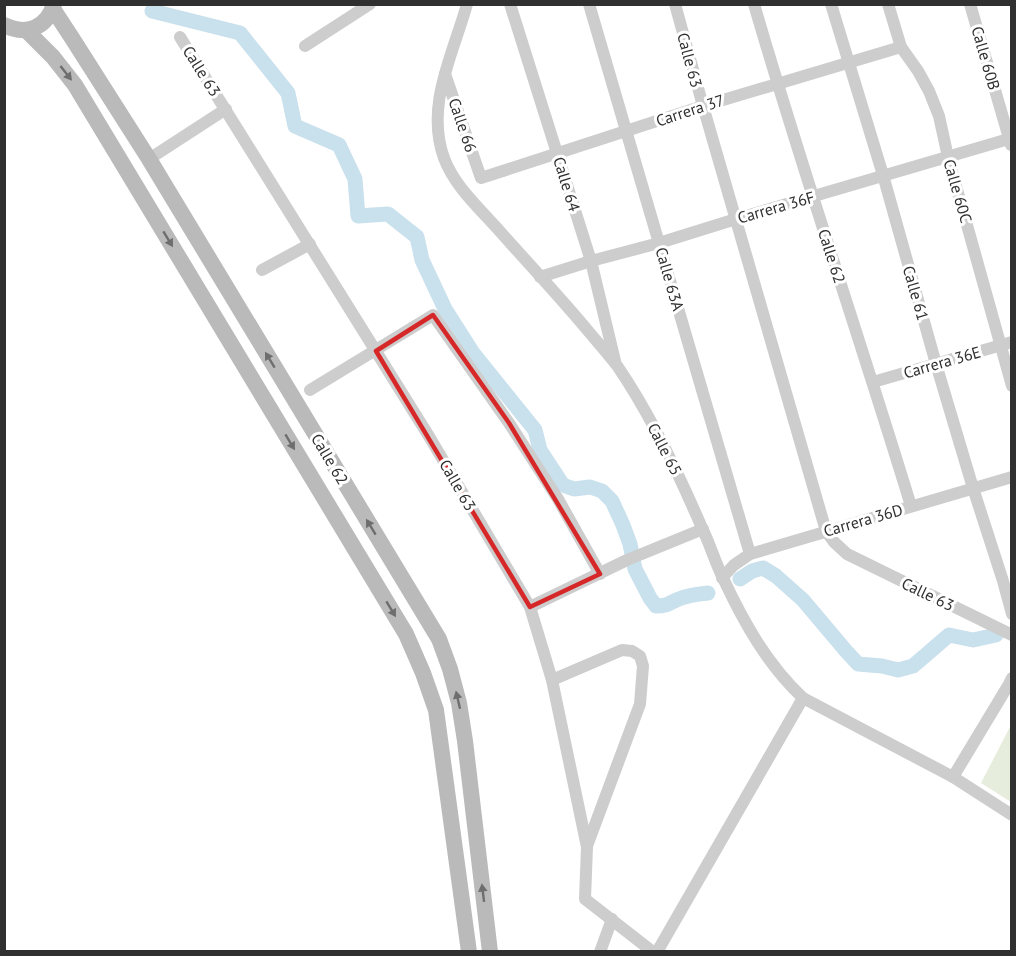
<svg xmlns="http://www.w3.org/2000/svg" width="1016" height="956" font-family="'PT Sans',sans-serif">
<rect width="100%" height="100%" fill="#fff"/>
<path fill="#e6eddd" d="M1011,725l1,77h-1l-30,-19z"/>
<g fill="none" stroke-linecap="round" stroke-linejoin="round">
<g stroke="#c9e0ed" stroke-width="15">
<path d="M152,11l88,22 48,60 7,33 44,19 16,34 3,37 30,-2 29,23 5,23 23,49 28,44 62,77 5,20 23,35 11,4 16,-2 12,4 10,10 11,24 7,19 5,25 15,29 6,8c13,0 12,-3 23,-7 9,-4 19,-5 29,-6"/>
<path d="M740,579l12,-8 11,-3 13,8 27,24 43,51 12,13 24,2 16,4 15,-4 36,-31 24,5 23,-5"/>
</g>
<g stroke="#cdcdcd" stroke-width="12">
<path d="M467,4c-14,51 -42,101 -23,154 10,27 33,48 52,69 31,35 63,69 93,105 10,12 20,23 29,35 34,50 60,105 84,161 8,16 13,34 21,50 21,45 44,86 80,120l150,79 59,38"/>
<path d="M510,4l81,257 24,100"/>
<path d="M589,4l161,550"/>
<path d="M675,4l28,102 123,425 8,11 13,12 165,81"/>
<path d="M754,4c49,169 106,335 157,502"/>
<path d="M831,4l52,171 53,189 37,124 30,93 9,33"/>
<path d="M888,4l13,43 17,24 11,20 10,25 9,41 64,229"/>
<path d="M970,4l41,141"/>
<path d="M180,37l250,401 100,169 22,73 35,167 -2,52 68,53"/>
<path d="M305,46l65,-42"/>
<path d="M445,74l36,104 222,-72 198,-59"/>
<path d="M149,159l77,-50"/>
<path d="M262,270l48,-26"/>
<path d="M540,277l51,-16 68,-18 77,-24 276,-81"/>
<path d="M873,382l139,-40"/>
<path d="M310,390l123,-75 76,108 49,76 42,75"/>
<path d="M722,578l12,-13 16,-11 262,-77"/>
<path d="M530,607l97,-47 76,-31"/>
<path d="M552,680l70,-30 10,1 8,5 3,10 -3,38 -53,142"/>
<path d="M953,777l56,-93 3,-6"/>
<path d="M600,952l12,-33"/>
<path d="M657,952l146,-254"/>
</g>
<g stroke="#bababa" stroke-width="16">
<path d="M53,9l19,29 77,121 290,480 11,30 9,34 6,38 25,211"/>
<path d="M4,25c22,11 43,3 50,-21"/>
<path d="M26,30l27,27 22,28 331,549 17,39 13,37 33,242"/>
</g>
</g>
<defs><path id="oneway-solid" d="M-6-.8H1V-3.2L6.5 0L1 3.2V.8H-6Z" transform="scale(1.5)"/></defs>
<g fill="#6e6e6e">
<use href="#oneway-solid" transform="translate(66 73) rotate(52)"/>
<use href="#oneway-solid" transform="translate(168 239) rotate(59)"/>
<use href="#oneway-solid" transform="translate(270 360) rotate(-121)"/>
<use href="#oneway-solid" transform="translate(290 442) rotate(59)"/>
<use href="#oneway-solid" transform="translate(371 527) rotate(-121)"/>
<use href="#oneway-solid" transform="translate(391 609) rotate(59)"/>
<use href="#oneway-solid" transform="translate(458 700) rotate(-103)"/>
<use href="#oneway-solid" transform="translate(483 893) rotate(-97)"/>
</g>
<path fill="none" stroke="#d62828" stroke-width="4.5" stroke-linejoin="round" d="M433,315l76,108 91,151 -70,33 -154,-256z"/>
<g text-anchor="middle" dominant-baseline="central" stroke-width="6" stroke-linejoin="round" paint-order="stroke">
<g font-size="16" fill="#303030" stroke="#fff">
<text transform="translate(986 58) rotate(74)">Calle 60B</text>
<text transform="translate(690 60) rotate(75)">Calle 63</text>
<text transform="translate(202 71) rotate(58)">Calle 63</text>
<text transform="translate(690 110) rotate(-18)">Carrera 37</text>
<text transform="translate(463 125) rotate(71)">Calle 66</text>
<text transform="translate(567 184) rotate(73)">Calle 64</text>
<text transform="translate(958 191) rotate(74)">Calle 60C</text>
<text transform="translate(776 207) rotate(-16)">Carrera 36F</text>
<text transform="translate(832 256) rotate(72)">Calle 62</text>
<text transform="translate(670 279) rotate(74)">Calle 63A</text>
<text transform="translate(916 293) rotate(74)">Calle 61</text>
<text transform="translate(942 362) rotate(-16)">Carrera 36E</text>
<text transform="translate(665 449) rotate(63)">Calle 65</text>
<text transform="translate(330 459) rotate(59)">Calle 62</text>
<text transform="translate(458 485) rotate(60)">Calle 63</text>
<text transform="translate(863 520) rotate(-16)">Carrera 36D</text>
<text transform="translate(928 594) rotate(26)">Calle 63</text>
</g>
</g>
<rect width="1016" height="956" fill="none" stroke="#303030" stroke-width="12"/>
</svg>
